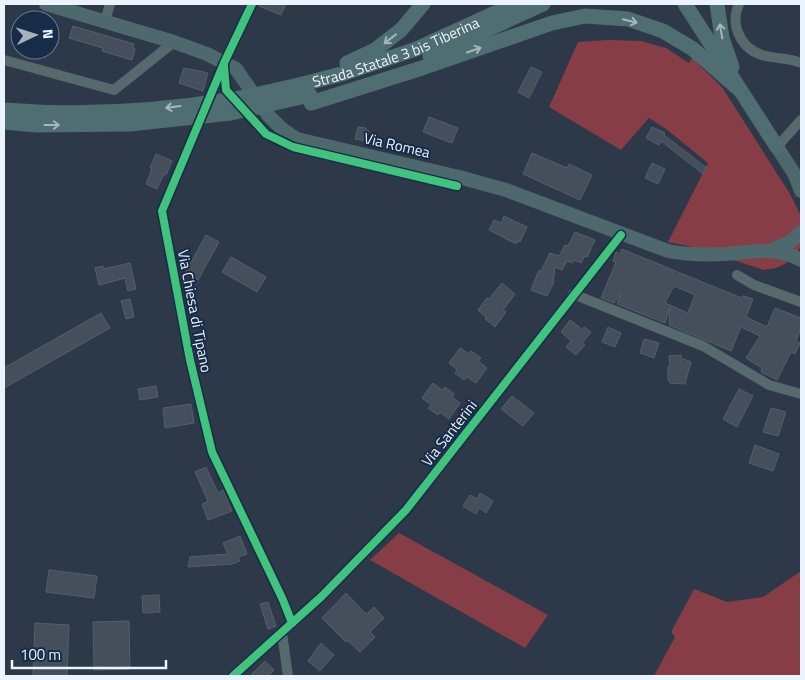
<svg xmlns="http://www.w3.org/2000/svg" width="805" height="680" font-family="'Titillium Web',sans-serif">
<rect width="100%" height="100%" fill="#2d3848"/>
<g fill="#873d45">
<path d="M608,40l33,1 25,7 23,15 3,-5 30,29 68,107 11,22v30l-6,10 -10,8 -9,4 -12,2 -71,-23 -25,-5 40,-79 -42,-34 -17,-11 -28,32 -72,-43 29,-65z"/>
<path d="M399,533l149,82 -23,33 -155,-88z"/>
<path d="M801,571v105h-147l21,-39 -4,-5 23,-43 33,13 36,-5z"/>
</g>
<g fill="#454e5b" stroke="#555e6c" fill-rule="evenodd">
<path d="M259,4h27l-5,11 -22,-9z"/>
<path d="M73,26l61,18 -1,4 2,1 -3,11 -30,-9 1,-3 -34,-10z"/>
<path d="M531,67l11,5 -13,26 -11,-6z"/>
<path d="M184,68l24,5 -5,18 -24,-8z"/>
<path d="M429,117l29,11 -6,15 -29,-11z"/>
<path d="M358,127l8,1v2l3,1 -3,10 -11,-2z"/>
<path d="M652,127l13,6 -1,2 43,33 -4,6 -42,-33 -2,4 -13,-7z"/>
<path d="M532,153l35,15 2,-4 23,11 -12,25 -57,-26z"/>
<path d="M156,154l16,7 -6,14 -2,-1 -7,15 -11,-5 6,-15 -2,-1z"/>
<path d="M652,163l13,6 -7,15 -13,-6z"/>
<path d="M504,216l23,11 -7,15 -3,-1 -1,3 -27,-14 5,-10 7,3z"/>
<path d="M575,232l20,8 -8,17 -2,-1 -4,7 -7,-3 -2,3 -5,-2 -5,9 -7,-3 -2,17 -6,12 -16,-6 8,-20 2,1 9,-18 9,3 6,-11 3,1z"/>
<path d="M206,235l13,7 -21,38 -13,-7z"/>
<path d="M622,249l95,39 25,10 1,-2 10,3 -7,18 21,10 8,-19 26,10v10l-5,13 4,2 -5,11 -4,-2 -14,28 -16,-8 1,-4 -16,-10 14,-22 -19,-9 -10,24 -62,-26 1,-17 -5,15 -48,-19 5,-11 -8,10 -13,-5 15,-36 -3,-1 3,-9 4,2zM674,286l21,9 -7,18 -23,-10z"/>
<path d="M231,257l35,20 -9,15 -35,-20z"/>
<path d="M130,263l6,26 -8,2 -3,-13 -26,7 -4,-17 8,-2v3z"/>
<path d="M502,283l13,11 -12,16 3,2 -11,15 -10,-8 1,-2 -8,-7 9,-12 2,1z"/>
<path d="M130,299l4,18 -8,2 -5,-18z"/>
<path d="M101,313l9,15 -106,60v-20z"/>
<path d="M570,320l12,9 2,-2 7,5 -9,11 3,2 -9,10 -10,-8 5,-6 -10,-9z"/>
<path d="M608,327l13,6 -6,14 -13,-5z"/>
<path d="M644,339l15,4 -5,15 -14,-5z"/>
<path d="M460,348l9,6 2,-3 10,7 -3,3 9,7 -11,15 -9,-6 -3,3 -9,-7 2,-3 -8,-7z"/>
<path d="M681,355v3l10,4 -6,22 -15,-1 -2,-4v-12l2,-1 -1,-10z"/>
<path d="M433,383l9,7 3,-3 9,7 -2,3 8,6 -11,16 -9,-7 -2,3 -10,-7 3,-3 -9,-7z"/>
<path d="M156,386l2,11 -18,3 -2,-11z"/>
<path d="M739,389l14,7 -16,31 -14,-8z"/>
<path d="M512,396l22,17 -11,13 -22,-17z"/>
<path d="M191,404l3,19 -29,5 -2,-20z"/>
<path d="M771,408l15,4 -8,24 -15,-4z"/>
<path d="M755,445l24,9 -6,17 -24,-8z"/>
<path d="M206,467l12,26 5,-3 9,21 -24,9 -6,-16 6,-3 -13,-29z"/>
<path d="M480,493l13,8 -7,12 -7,-5 -3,6 -13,-8 7,-11 7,4z"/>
<path d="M240,536l7,18 -9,3 2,4 -8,3 -44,3 2,-10 38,-3 -5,-11z"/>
<path d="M49,570l48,6 -3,22 -48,-6z"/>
<path d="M346,593l18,19 3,2 7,-7 10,11 -14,14 5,5 -15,15 -13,-12 -1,2 -24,-24z"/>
<path d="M159,595l1,17 -17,1 -1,-17z"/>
<path d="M268,602l8,24 -8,3 -8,-25z"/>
<path d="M129,621l1,48 -36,1 -1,-48z"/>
<path d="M35,623l34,2 -2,51h-34z"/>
<path d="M321,643l13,12 -14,16 -12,-10z"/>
<path d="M265,661l9,9 -6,6h-18z"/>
</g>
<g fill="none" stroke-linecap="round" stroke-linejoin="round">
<g stroke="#566a6e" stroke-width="10">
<path d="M252,4l-28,59 -62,148 28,149 22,92 71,148 9,23"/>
<path d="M739,4c-10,22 3,47 27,52 12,3 24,2 35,7"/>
<path d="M105,21l5,-17"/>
<path d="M4,60l110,30 60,-48"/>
<path d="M777,147l24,-27"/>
<path d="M737,275l17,10 47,17"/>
<path d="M573,294l130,52 66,39 32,9"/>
<path d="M282,633l6,43"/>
<path d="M233,676l88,-79 85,-87 215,-275"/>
</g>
<g stroke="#4e696d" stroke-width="14">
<path d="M46,4l128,38 33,12 29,15 32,46 14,14 15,10 162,38 47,13 162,61c19,4 38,4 58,3 26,-2 52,-8 75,6"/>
<path d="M777,147l18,28 6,16"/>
<path d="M772,250l18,-8 11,-10"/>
</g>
<g stroke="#4e6e71" stroke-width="15">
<path d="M685,4l92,143"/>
<path d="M717,4l5,34 10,29"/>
<path d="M430,56l113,-52"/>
<path d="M347,63l28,-13 26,-20 22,-26"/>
<path id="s1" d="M307,83l38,-10 71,-24 99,-45"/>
<path d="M311,103l111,-35 130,-45 33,-7 43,3 35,12 30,18 47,41"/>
</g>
<g stroke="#4e6e71" stroke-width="15">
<path d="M4,110c75,6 150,2 224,-10 27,-4 53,-11 79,-17"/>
<path d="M4,122l33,3 93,-1 101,-11 79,-18"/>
</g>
<g stroke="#172c49" stroke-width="11">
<g id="cycleway">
<path d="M252,4l-28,59 -62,148 28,149 22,92 71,148 9,23"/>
<path d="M224,66l2,24 40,44 27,13 164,39"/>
<path d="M233,676l88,-79 85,-87 215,-275"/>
</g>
</g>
<use href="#cycleway" stroke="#40c37c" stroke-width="8"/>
</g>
<defs><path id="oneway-shaft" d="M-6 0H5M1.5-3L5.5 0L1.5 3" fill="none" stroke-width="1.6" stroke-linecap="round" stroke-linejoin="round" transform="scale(1.25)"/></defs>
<g stroke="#a4b7bf">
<use href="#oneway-shaft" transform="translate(630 21) rotate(14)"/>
<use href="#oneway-shaft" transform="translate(721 31) rotate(-100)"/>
<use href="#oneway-shaft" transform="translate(390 39) rotate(142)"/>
<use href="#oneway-shaft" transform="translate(474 50) rotate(-19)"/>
<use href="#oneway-shaft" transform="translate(173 107) rotate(173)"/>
<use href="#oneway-shaft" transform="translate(52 125)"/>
</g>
<g text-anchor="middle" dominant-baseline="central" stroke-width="4" stroke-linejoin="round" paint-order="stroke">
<g font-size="15" fill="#ebf3fe" stroke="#172c49">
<text stroke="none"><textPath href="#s1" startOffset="94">Strada Statale 3 bis Tiberina</textPath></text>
<text transform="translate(397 145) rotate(13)">Via Romea</text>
<text transform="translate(195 311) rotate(79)">Via Chiesa di Tipano</text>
<text transform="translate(449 433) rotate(-52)">Via Santerini</text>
</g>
</g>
<rect width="805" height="680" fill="none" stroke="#ebf3fe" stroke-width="10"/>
<g transform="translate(35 35) rotate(86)"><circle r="24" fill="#172c49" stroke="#6c7c91"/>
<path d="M0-4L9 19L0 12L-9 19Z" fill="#a8b2be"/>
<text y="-8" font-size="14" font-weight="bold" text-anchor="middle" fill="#ebf3fe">N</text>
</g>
<path d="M12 660v8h154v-8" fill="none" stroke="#ebf3fe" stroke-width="2.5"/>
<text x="20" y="660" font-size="15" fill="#ebf3fe" stroke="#172c49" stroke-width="4" paint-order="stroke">100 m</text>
</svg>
